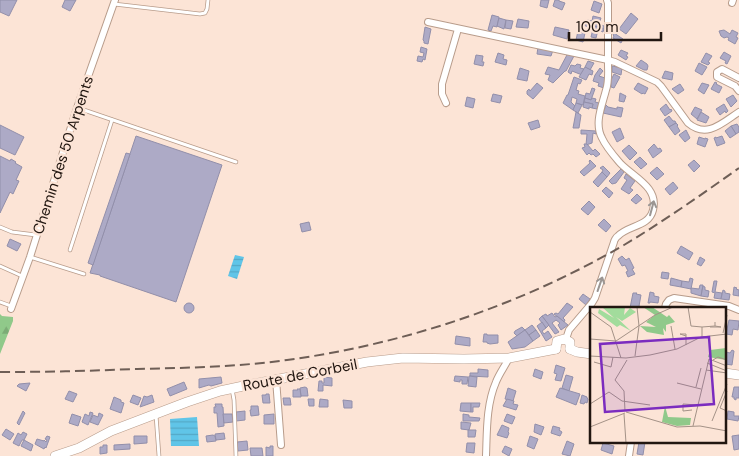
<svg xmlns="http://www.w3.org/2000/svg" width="739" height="456" font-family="'DM Sans',sans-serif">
<defs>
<pattern id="forest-firs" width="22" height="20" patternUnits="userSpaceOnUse" patternTransform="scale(1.25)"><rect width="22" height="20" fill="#90c98a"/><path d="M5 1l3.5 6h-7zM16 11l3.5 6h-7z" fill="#7cac76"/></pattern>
<pattern id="water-rules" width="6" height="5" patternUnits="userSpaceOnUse" patternTransform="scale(1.25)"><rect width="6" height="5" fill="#60c5e8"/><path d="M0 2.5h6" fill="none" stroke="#53a8c6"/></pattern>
</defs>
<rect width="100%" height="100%" fill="#fce4d6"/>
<path fill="url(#forest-firs)" d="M0,314l2,2 11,1v4l-13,33z"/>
<g fill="url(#water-rules)">
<path d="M235,255l9,2 -7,22 -9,-3z"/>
<path d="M197,417l2,29h-28l-1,-27z"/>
</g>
<g fill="#adaac6" stroke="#928faa">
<path d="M0,0h17l-8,16 -9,-4z"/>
<path d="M65,0h11l-6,11 -8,-4z"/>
<path d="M541,0h8l-2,8 -7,-2z"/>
<path d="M555,0h4v1l6,2 -3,7 -9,-4z"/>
<path d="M594,1l8,3 -3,9 -8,-3z"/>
<path d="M631,13l7,6 -12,15 -7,-5z"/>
<path d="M492,15l7,2 -2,10 -4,-1 -2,5 -3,-1z"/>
<path d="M593,16l8,2 -2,6 5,2v3l-18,-6 1,-3 5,1z"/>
<path d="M499,18l7,2 -2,9 -7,-3z"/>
<path d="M518,19l11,2 -1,7 -12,-1z"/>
<path d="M506,20l7,1 -2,8 -6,-1z"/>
<path d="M583,23l21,6 -1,3 -5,-2 -2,8 -5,-1 2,-8 -4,-1v-1l-6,-2z"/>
<path d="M425,27l6,2 -3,15 -4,-1v-2l-1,-1z"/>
<path d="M555,27l14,3 -2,9 -14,-4z"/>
<path d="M724,30l6,4 2,-4 6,3 -2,4 2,1 -3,6 -7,-4 1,-2 -2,-1 -3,1 -3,-2 -2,-5z"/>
<path d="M578,31l7,2 -2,9 -7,-2z"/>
<path d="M614,33l9,6 -2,4 -8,-5 1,-2 -1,-1z"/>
<path d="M421,47l6,2 -2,11 -2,-1 -1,3 -5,-1 1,-5 5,1 1,-4 -4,-1z"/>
<path d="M538,47l15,3 -2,6 -14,-2z"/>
<path d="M621,50l7,3 -2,3 2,1 -2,3 -8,-5z"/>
<path d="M724,52l7,4 -4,8 -2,-1 1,-2 -6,-3z"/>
<path d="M498,53l6,2 -1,4 4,1 -1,5 -11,-3z"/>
<path d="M568,53l6,3 -8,15h-1l-12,12 -5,-3 2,-5 -5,-1 3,-7 11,3z"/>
<path d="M706,53l6,3 -4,6 2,1 -2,2 -7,-3z"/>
<path d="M476,55l7,1 -1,6h2l-1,4 -9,-2z"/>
<path d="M641,60l6,4 1,2 -1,4h-3l-8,-4z"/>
<path d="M588,61l6,2 -4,7 -5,-3z"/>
<path d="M699,63l8,4 -5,8 -7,-4z"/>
<path d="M577,64l4,1 -1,3 4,1 -2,6 -10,-4 -1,3 -3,-2 3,-7 4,1z"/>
<path d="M612,66l10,2 -1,7 -9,-3z"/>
<path d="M585,67l8,4 -1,4 -3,-1 -3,6 -7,-3z"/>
<path d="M520,68l9,3 -2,10 -10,-2z"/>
<path d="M600,68l3,3 -4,5 6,2 -1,10 -6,-2 1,-3 -6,-2 2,-6z"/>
<path d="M665,71l8,2 -1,7 -10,-2z"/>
<path d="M614,74l6,3 -6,11 -3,-1v-7z"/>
<path d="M574,77l8,3 -2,4 -2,-1 -2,7 3,1 -1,3 7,2 -2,9 -7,-2 1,-4 -5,-2 -1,5 4,4 -2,4 -10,-7 4,-8h1z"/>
<path d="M715,82l2,1 -1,1 6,3 -3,6 -8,-4z"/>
<path d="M537,83l6,5 -10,11 -6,-5v-3l2,-2 1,2z"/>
<path d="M638,83l10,5 -3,6 -2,-1 -1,1 -8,-5z"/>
<path d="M702,83l7,2 -5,9 -6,-4z"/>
<path d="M680,84l4,6 -6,4 -6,-5z"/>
<path d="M592,88l3,1 -4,11 -6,-2 1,-5 4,1z"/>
<path d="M620,93l6,3 -2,6 -5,-1z"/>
<path d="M493,94l9,2 -2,7 -9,-2z"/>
<path d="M733,95l4,6 -6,6 -5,-8z"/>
<path d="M467,97l8,2 -2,9 -8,-2z"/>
<path d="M585,98l6,2 1,-2 4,1 -1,3 4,1 -2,6 -5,-1 1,-4 -9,-2z"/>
<path d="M584,102l9,2 -1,4 -3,-1v2l-6,-2z"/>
<path d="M576,103l6,2 -4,8 -5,-3z"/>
<path d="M666,104l4,6 1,-1 1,2 -7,5 -5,-7z"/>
<path d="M724,104l4,7 -2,2 -1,-2 -5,4 -4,-6z"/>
<path d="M606,105l2,2 9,2v-2l6,1 -2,9 -18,-4z"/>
<path d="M695,107l7,3 -5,9 -6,-5z"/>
<path d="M576,112l5,3 -2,13h-6z"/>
<path d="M701,112l8,5 -3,6 -9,-3z"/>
<path d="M669,116l4,5h2l1,2 -7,4 -5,-7z"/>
<path d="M538,120l2,7 -9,3 -3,-7z"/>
<path d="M676,123l2,2 -1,1 3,5 -5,4 -6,-8z"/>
<path d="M737,124l2,3v5l-3,2 -5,-8z"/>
<path d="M0,125l24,12 -9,18 -15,-7z"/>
<path d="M731,126l5,8 -6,4 -5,-7z"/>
<path d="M620,128l4,10 -7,4 -5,-10z"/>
<path d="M581,130l15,1v3l-3,-1 -1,10 -6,2 1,-11h-6z"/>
<path d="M686,130l4,8 -5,4 -6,-7z"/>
<path d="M136,136l86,29 -46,137 -76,-26v-1l-10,-2z"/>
<path d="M722,136l3,7 -8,3 -3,-8 2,-1v1z"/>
<path d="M699,137l6,2v-1l3,1 -3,8 -8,-3z"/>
<path d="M584,144h3l6,7 2,-2 5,5 -4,3 -3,-3 -2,1 -2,-2 -2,2 -5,-7 3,-1z"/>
<path d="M654,144l4,5 2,-1 2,3 -9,7 -5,-8z"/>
<path d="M629,145l8,8 -7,7 -8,-9z"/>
<path d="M126,153l4,1 -37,111 -5,-2z"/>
<path d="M0,156l10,5 1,-2 5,3 -1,1 7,4 -6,13 3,1 -6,13 -3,-2 -10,21z"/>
<path d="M640,157l7,7 -6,5 -7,-7z"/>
<path d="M590,160l6,6 -12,10 -4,-4 10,-9 -1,-2z"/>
<path d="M694,160l6,6 -6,6 -6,-7z"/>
<path d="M603,166l7,7 -3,4 -5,-5 1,-2 -3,-2z"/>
<path d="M657,167l7,7 -7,6 -7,-7z"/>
<path d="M621,169l3,3 -8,11 -4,1 -3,-3z"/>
<path d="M602,172l5,5 -9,10 -5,-5z"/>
<path d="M626,174l9,7 -5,7 3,2 -4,4 -8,-5 6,-9 -3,-2z"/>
<path d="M673,182l5,6 -8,7 -5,-6z"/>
<path d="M606,187l7,6 -4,5 -7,-7z"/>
<path d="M637,194l5,5 -6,5 -5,-4z"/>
<path d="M589,201l6,6 -7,8 -7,-6z"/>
<path d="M604,219l7,7 -5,6 -8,-7z"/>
<path d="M309,222l2,8 -9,2 -2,-8z"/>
<path d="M10,239l11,5 -4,7 -10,-5z"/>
<path d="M681,246l12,7 -4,7 -12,-7z"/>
<path d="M622,256l4,4 3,-2 5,10 -2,1 3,5 -7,3 -2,-5 2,-1 -3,-6 -3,1 -4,-7z"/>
<path d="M700,257l5,3 -4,6 -4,-2z"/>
<path d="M662,272l7,1 -1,6 -7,-1z"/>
<path d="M671,278l11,3 -1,6 -11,-2z"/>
<path d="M690,278l3,1 -2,10 -10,-2 1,-6 7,1z"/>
<path d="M714,281h3l-2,11 7,1 -1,6 -7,-1 1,-5 -3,-1z"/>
<path d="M700,285h3l-2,11 -10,-3v-5l8,1z"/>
<path d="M703,286l2,1v3l4,1 -1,6 -7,-1z"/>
<path d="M734,287l3,1 -1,1 3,1v6l-6,-1z"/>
<path d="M723,290l2,1v2l5,1 -1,6 -8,-1z"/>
<path d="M650,292l4,1v3l5,1 -1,6 -8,-1v1h-2z"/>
<path d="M633,293h4l-1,1 5,1 -2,11 3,1 -1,1h-11z"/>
<path d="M583,294l7,5 -4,6 -7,-6z"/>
<path d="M567,303l6,4 -10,11 2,2 -1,2 -10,-8 2,-1 2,1z"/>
<circle cx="189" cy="308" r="5"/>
<path d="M552,313l3,4 2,-1 11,9 -7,5 -3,-5 2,-2 -4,-3 -4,3 7,9 -4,2 -13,-18 4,-2 1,2z"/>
<path d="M542,316l7,9 -3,3 -7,-9z"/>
<path d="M729,320l10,1 -1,9 -5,-1 -1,6 -6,-1z"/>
<path d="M542,322l4,6 -4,3 2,3 4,-3 4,6 -6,4 -9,-15z"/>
<path d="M532,325l4,5 -7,5 -4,-5z"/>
<path d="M522,327l3,3 -8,6 -3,-3 1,-2z"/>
<path d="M525,330l8,11 -8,6 -13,2 -4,-7z"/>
<path d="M536,330l4,6 -7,5 -4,-6z"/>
<path d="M484,334h3v1h11v8l-8,1 -3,-1v-1h-4z"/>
<path d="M456,336l14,2v8l-15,-2z"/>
<path d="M732,350l2,1 -2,14 -7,-1 1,-12 4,1z"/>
<path d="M556,365l9,3 -4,13 -6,-1 2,-6 -3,-1z"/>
<path d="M478,369l10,1v7l-18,-1v-3h8z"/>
<path d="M535,369l8,3 -2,7 -8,-3z"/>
<path d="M566,375l7,2 -4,14 -7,-3z"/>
<path d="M455,376l13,1 -1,7h-5v-4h-2v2l-6,-1z"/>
<path d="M469,376l8,1 -1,10 -8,-1z"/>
<path d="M221,377l1,6 -11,3 -2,-1 -10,3v-9z"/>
<path d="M324,377l8,1v8l-9,-1v6h-5l1,-10h3v2h2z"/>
<path d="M184,382l3,7 -17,7 -3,-7z"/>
<path d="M30,383l-4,8 -9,-5 2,-2z"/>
<path d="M305,387l2,1 1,8h-7l-1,-8z"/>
<path d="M734,387h5v11h-3v2l-2,-1v-2h-2z"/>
<path d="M508,388l8,3 -3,10 -8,-2z"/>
<path d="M560,388l20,6 -4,11 -20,-8z"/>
<path d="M297,389h3l1,8h-8v-7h5z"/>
<path d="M69,391l8,3 -4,8 -8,-3z"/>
<path d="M266,394h3l1,9h-7l-1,-8h4z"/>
<path d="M133,395l8,3 -3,7 -8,-3z"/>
<path d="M152,395l2,7 -14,5 4,-11 3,1z"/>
<path d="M582,395l5,2v1l1,1 -1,4 -2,-1 -1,2 -4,-1z"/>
<path d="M114,397l7,3v2l3,1 -3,10 -11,-4z"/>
<path d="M283,398h7l1,7h-7z"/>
<path d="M308,399h6v7h-5z"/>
<path d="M320,399l8,1v7h-9z"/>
<path d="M507,399l7,2 -1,3 5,1 -2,5 -13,-4z"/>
<path d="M343,400l9,1v7h-8z"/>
<path d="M461,403h10v9l-11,-1z"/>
<path d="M471,403h9l-1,4h-6v5h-2z"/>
<path d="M215,404h7v3h1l1,19 -6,1 -1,-14h-3v-6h2z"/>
<path d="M251,406h7l1,9 -8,1 -1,-6h1z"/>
<path d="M23,411l2,2 -6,12 -2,-2z"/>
<path d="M245,411v9l-9,1v-9z"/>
<path d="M728,411l6,1v4h5l-1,5 -11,-2z"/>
<path d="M90,412l3,1 -5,12 -6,-3 3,-8 4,2z"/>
<path d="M99,413l4,2 -5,10 -8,-3 3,-7 5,2z"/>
<path d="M72,414l9,3 -3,9 -9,-3z"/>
<path d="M223,414h9l1,8 -9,1z"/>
<path d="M274,414v10h-10v-9z"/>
<path d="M463,414l6,1v2l11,1 -1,3h-16z"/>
<path d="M507,414l8,3 -3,7 -8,-3z"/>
<path d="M461,422l10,1 -2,7 -8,-1z"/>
<path d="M535,424l9,3 -3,8 -7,-3z"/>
<path d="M502,425l7,3 -1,4 1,1 -2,5 -10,-3z"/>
<path d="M553,426l7,2 -1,2 3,2 -2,4 -9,-3z"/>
<path d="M6,429l8,5 -4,6 -8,-5z"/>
<path d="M468,430h8l-1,7h-7z"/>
<path d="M23,432l4,2 -3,6h-2l-3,6 -6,-3 5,-10 3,2z"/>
<path d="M224,433l1,6 -9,1 -1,-6z"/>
<path d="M213,435l2,1 1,5 -9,1 -1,-6z"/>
<path d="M739,435v14l-5,1 -2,-14z"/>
<path d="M47,436l3,1 -4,11 -1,-1 -1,2 -9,-5 2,-5 7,2v-1l2,2 1,-2 -2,-1z"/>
<path d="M134,436h13v7l-13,1z"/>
<path d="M530,436l8,3 -4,10 -7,-3z"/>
<path d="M24,440l9,5 -2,6 -10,-5z"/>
<path d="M247,441l1,9 -10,1 -1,-9z"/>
<path d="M567,441l7,3 -4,12 -8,-2z"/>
<path d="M639,442h6l-2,13 -6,-1z"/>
<path d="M467,443h8l-1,10 -8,-1z"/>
<path d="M603,443l11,3 -2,8 -11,-4z"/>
<path d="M130,444v5l-16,1v-5z"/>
<path d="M103,445h4v8l-7,1v-7h3z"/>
<path d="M270,446h3v10h-7v-9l4,1z"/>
<path d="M505,446l7,3 -3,7 -7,-4z"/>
<path d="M250,448h12l1,8h-12z"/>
</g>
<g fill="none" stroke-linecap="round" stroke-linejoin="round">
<g stroke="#b89c8b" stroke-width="4.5">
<g id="lane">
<path d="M114,4l86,10 5,-1 2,-4 1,-9"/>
<path d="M78,108l158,54"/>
<path d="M0,227l12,5 24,3"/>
<path d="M70,250l42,-130"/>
<path d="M30,257l54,17"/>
<path d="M0,266l22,10"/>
<path d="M0,302l11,4"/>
<path d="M232,389l2,11 2,56"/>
<path d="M156,415l3,41"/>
</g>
</g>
<g stroke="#b89c8b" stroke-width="8">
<g id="street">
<path d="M732,3l1,-3"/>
<path d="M428,22l180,38 7,2 42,20 4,4 27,37c19,16 34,0 51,-11"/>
<path d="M739,78l-17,-9 -5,3v5l18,9 4,5"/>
<path d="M446,103l-4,-9v-10l16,-55"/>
<path d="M665,308l1,-4 3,-4 5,-2 55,8 10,4"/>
<path d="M11,309l19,-52 47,-149 38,-108"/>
<path d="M566,339l3,-9 23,-27 3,-5 19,-56c0,-1 2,-5 4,-6 10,-11 31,-9 35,-26 6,-23 -20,-33 -33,-47 -6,-7 -14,-16 -18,-25 -8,-15 0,-32 4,-48 3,-8 2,-18 2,-26 0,-20 0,-41 0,-61l-1,-3"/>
<path d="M276,379l5,66"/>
<path d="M486,456c1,-24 0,-51 10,-74 3,-8 9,-16 13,-24"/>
<path d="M629,456l2,-14"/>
</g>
</g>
<g stroke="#b89c8b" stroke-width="10">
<g id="secondary">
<path d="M556,349l1,-8 7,-2 6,3v7"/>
<path d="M570,349l7,3 15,2"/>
<path d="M725,373l14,2"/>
<path d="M55,456l24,-8 32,-17 76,-29 33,-11 28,-6 119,-23 36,-4 61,1 45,-1 47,-9"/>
</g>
</g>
<use href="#lane" stroke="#fff" stroke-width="3"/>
<use href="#street" stroke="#fff" stroke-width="6"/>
<use href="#secondary" stroke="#fff" stroke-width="9"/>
<path stroke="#6e5e56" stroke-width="2" stroke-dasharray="10 5" stroke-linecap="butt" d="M0,372c45,0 89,-1 134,-3 51,-1 102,-2 153,-9 118,-16 234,-55 337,-115 40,-24 77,-50 115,-77"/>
</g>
<defs><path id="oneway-shaft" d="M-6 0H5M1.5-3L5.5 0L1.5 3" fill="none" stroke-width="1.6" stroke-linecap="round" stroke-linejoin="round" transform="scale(1.25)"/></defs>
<g stroke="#9b9693">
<use href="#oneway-shaft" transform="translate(652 208) rotate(-75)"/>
<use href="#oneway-shaft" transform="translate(600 284) rotate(-71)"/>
</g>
<g text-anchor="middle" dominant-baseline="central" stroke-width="5" stroke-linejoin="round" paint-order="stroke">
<g font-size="15" fill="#211610" stroke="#fce4d6">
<text transform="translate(63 155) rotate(-72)">Chemin des 50 Arpents</text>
<text transform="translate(300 375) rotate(-11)">Route de Corbeil</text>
</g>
</g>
<g transform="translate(590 307)">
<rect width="136" height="136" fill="#fce4d6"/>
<path d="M12,0h23l-1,8 6,-7 6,4 -14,9 -6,-4 15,14 -11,-6 -3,2 -19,-14 1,-4 15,9z" fill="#a2dc9c"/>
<path d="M53,0h9l15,10 2,-2 6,7 -9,3v7l-3,-4 1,7 -17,-3 -7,-6 16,1 -10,-5 9,-7zM136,41v12l-18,-3 2,-7zM75,99l3,11 23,1 -1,7 -13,1 -15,-4z" fill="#90c98a"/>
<path fill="none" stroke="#a49287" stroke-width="1" d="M98,0l3,19 11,1v10M0,5l21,15 10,31M81,19l4,23M112,20l13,-1v-4M120,20h11l-6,-1M133,26l4,-18M96,29l-6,-2h6v11M0,32l26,2M26,34l39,-26 18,-8M0,49l36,2 24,-3 27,-6 24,-12 26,-3M45,49l4,-30 -2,-19M119,52l18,7M123,53l5,-3 9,3M4,55l17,5 2,-10M117,56l20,8M116,63l21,3M87,76l24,6M106,80l5,-19M137,84l-7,17 7,3M0,97l19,-12 13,9 28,4M102,103l-9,1v-7l14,1M35,104l-1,-20 -9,-11 12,-20M36,105l51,15 23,-1 27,5M34,107l2,29M122,114l15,-37M103,119l16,-67M0,120l35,-14"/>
<path fill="#7b2cbf" fill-opacity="0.15" stroke="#7b2cbf" stroke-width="2.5" d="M119,30l5,67 -109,8 -5,-68z"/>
<rect width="136" height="136" fill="none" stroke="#211610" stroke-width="2.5"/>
</g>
<path d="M569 32v8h92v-8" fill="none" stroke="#211610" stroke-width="2.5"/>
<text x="576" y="32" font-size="15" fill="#211610" stroke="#fce4d6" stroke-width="4" paint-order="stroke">100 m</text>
</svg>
